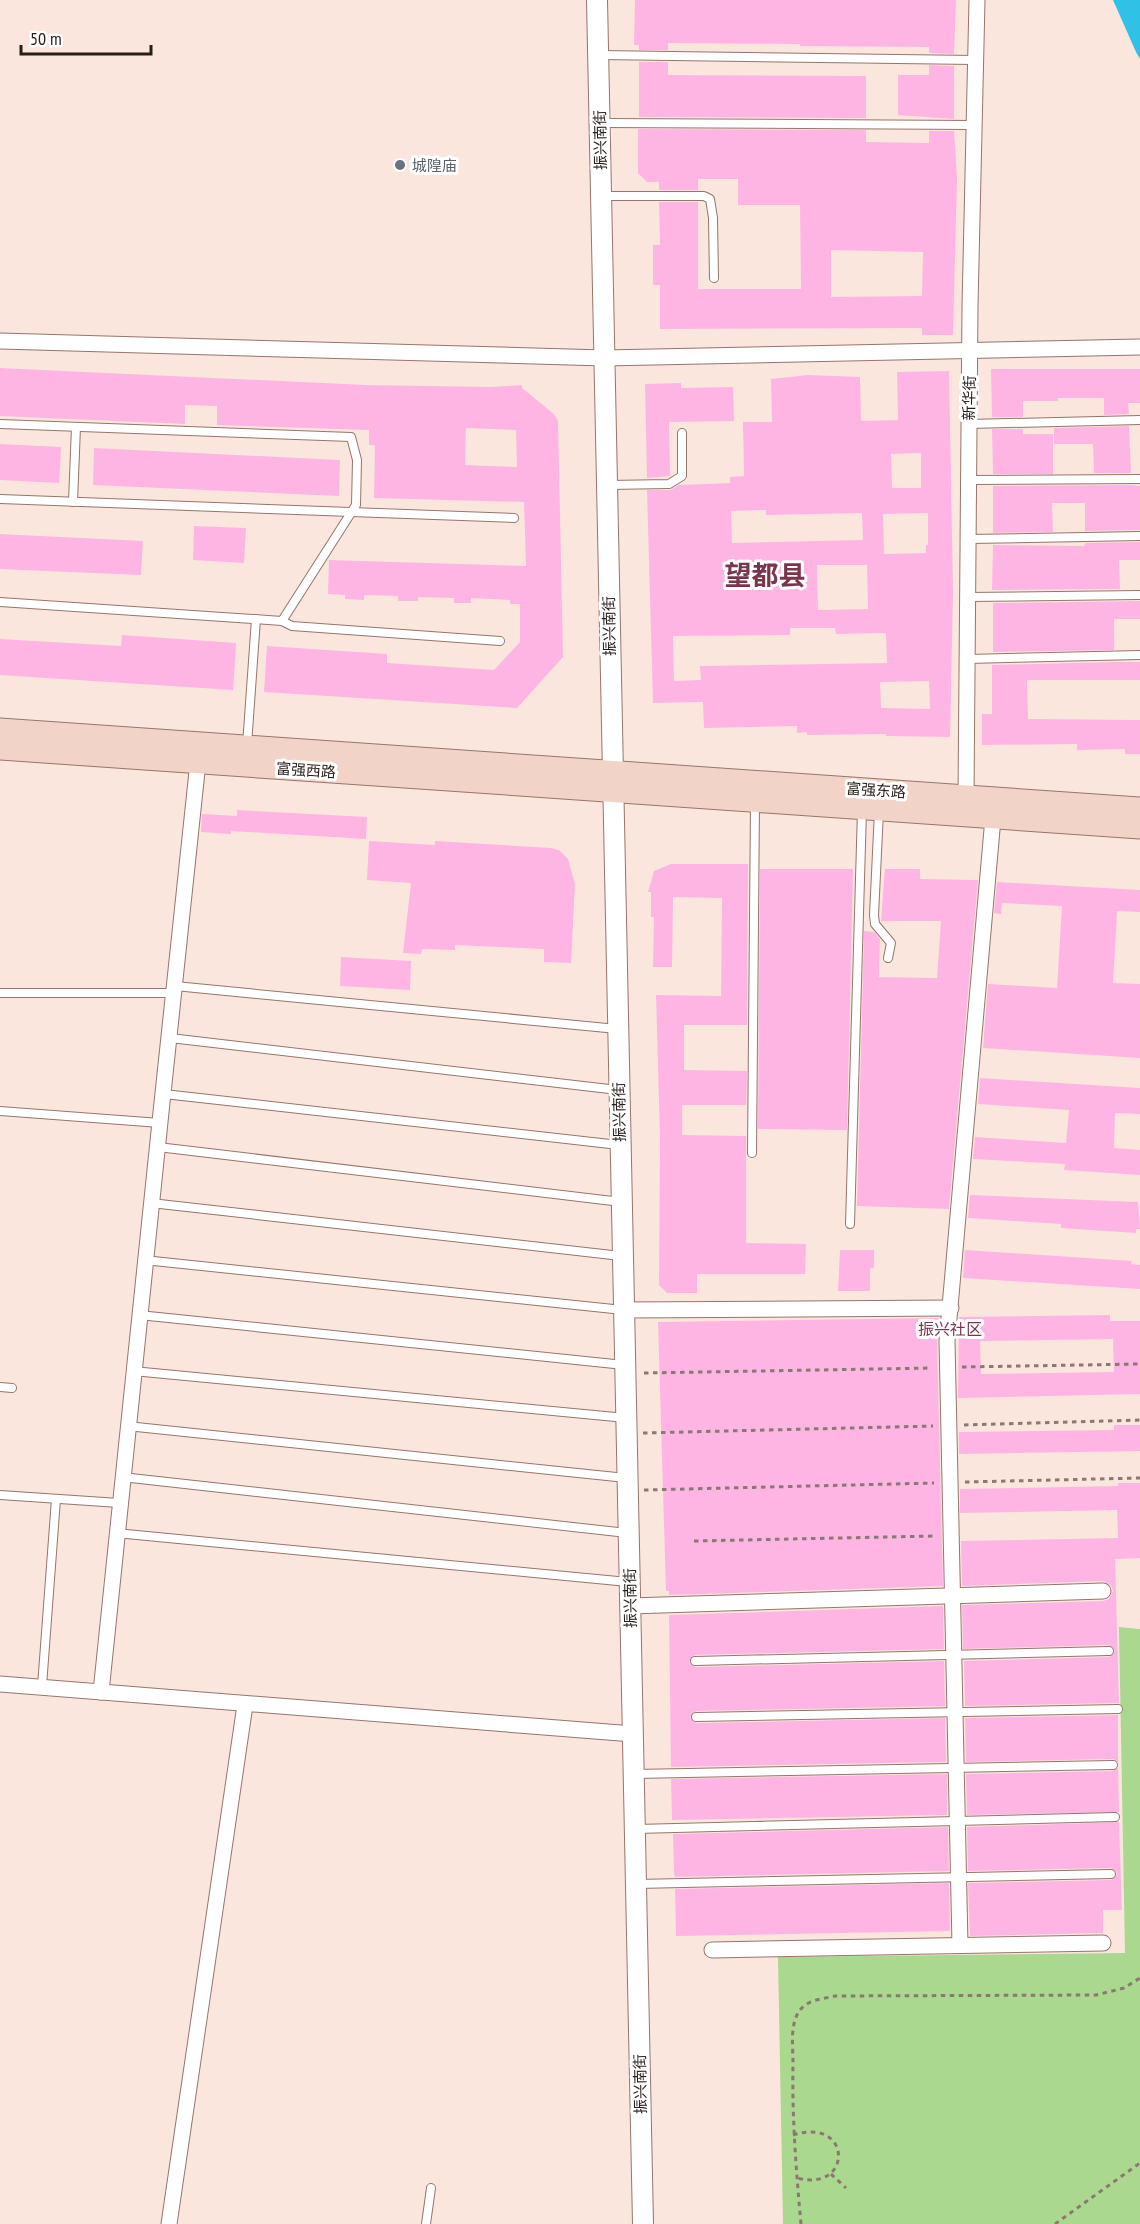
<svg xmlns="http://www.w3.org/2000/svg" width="1140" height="2224" font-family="'PT Sans Narrow','Noto Sans SC',sans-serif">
<rect width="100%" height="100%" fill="#fbe6de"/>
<path fill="#aad88e" d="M1119,1627l21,2v595h-357l-5,-267 347,-4z"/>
<path fill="#30c1e7" d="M1113,0h27v59l-4,-7z"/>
<g fill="#feb5e4" fill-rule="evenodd">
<path d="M635,0h321l-2,54 -25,-1v-6l-129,-1v-2l-132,-1v7h-29v-5h-5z"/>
<path d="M639,62h29v13l198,1v42l-227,-1z"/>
<path d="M929,65l25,1v53l-56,-4v-40h31z"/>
<path d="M638,129l228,1v12l63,1v-12h25l3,47 -4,157h-31v-7l-262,1v-44h-7v-40h7l-1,-43h39v87h103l-1,-84h-62v-26h-40v11h-39v-8h-12l-9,-9zM831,250l92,2 -1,44 -91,1z"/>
<path d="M0,368l366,17 125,2 31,-2v3l32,26 4,7 5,236 -46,51 -253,-16 3,-46 120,8v9l107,7 26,-28v-38h-10v-4l-39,-2v5h-17v-5l-36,-1v4h-20v-5l-34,-1v5l-19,-1v-4l-17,-1 1,-34 197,6 -2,-64 -150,-4 1,-53h-6v-15l-152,-5v-19l-32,-1v19l-185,-8zM466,428l50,2 1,37 -52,-2z"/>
<path d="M991,369h149v34h-12l1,11 -25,1v-17h-46v3h-35v16h-31z"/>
<path d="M949,371l4,221 -3,145 -64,-1v-2l-79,1v-3l-10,1v-7l-93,2 -1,-26 -50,1 -6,-213h23l9,-5 51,-2v-6l14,-1 -1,-54h29l-1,-43 37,-4 52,2 1,44 37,-1 -1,-48zM921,453v35h-29l-1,-34zM766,510v5l96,-2 1,27 -131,3 -1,-32zM928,513v32h-2v8l-42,1 -1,-40zM817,565h50l1,44 -50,1zM790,628h45l1,6 50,-1 1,30 -187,3 1,14 -27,1 -1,-45 117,-1zM929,681l1,28 -49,-1 -1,-26z"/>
<path d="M681,383v5l52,-1 1,34 -65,1 1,54 -23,2 -2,-94z"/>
<path d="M1129,426l2,47h-37l-1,-29h-39v-16z"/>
<path d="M992,429h31v5h30v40h-60z"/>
<path d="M0,444l61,3 -2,36 -59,-3z"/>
<path d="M94,448l246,12 -1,36 -246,-11z"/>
<path d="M1131,485l9,1v44l-55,1v-28h-33l1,29 -60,1v-47z"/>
<path d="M194,526l52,2 -2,35 -51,-3z"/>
<path d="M0,534l143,7 -2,34 -141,-6z"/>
<path d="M1140,542v18h-21l1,29 -128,1 1,-45 91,1 1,-3z"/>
<path d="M1140,601v18h-26v31l-121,2v-49z"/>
<path d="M122,635l114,8 -3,47 -233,-15v-36l121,7z"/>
<path d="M1114,662h26v18h-113l1,39 112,1v34h-15v-5l-48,1v-6l-95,1v-31h10v-49z"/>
<path d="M237,810l130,7 -1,22 -135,-8v3l-30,-2 1,-18 35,2z"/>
<path d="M369,841l66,4v-4l116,7 8,2 9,9 7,25 -4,79 -27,-1v-13l-89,-4v5l-33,-1 -1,5 -18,-1 8,-70 -44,-3z"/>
<path d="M671,864h77l-1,161h-63v45l63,1 -1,34h-64v30l64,1v107l60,1 -1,30h-108v19h-30l-8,-8 1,-147 -4,-143 65,1 1,-98 -49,-1 -1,70h-19l1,-50h-3v-25h-3l6,-21z"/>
<path d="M760,869h93l-6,261 -89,-1z"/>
<path d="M885,869h35v10l58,1 -29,329 -92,-3 7,-275 10,1 6,7 -1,38 58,1 4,-57h-60z"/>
<path d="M997,882l143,8v22l-23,-1 -4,72 27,1v74l-157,-10 5,-64 69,4 5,-82 -60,-3 -1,11 -7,-1z"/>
<path d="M341,957l70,4 -1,29 -70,-4z"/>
<path d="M980,1078l160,10v26l-25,-1 -1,35 26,2v25l-76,-5 1,-6 -92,-5 2,-22 91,6 3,-33 -91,-6z"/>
<path d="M970,1195l168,7 2,27h-4v4l-75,-5v-4l-93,-6z"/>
<path d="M840,1250h34v18h-4v23h-32z"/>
<path d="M965,1250l167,11 -1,3 9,1v24l-177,-11z"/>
<path d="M1110,1315v6h30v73l-182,4 1,-81zM1113,1339l1,33 -133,2 -1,-33z"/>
<path d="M939,1318l-2,23 6,245 -274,9v-4h-3l-8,-269z"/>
<path d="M1114,1425h26v26l-181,3v-22l155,-2z"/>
<path d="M1118,1483h22v75l-25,1 4,144 -154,3 -1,-45 145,-4 6,-6 -6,-6 -146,4 -1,-44 141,-4 6,-2 4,-8 -2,-6 -8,-4 -141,5 -1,-45 157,-3 -1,-28 -157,3v-24l158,-3z"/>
<path d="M943,1606l1,43 -249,6 -6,7 6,5 249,-6 1,45 -249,5 -6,6 6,6 249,-5 1,44 -275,5 -2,-152z"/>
<path d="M1118,1715v47l-5,-3 -147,3 -1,-44z"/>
<path d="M1118,1768l1,44 -152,3 -1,-41 147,-3z"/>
<path d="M947,1774v41l-275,5 -1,-41z"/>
<path d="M1119,1822l3,88h-19v23l-133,3 -2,-53 143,-3 6,-7 -6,-5 -143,3 -1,-44z"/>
<path d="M948,1827l1,44 -274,6 -1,-4 -1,-39z"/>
<path d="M949,1883l1,48 -274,5 -1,-47z"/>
</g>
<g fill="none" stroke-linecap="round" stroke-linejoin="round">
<g stroke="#95766a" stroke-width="10">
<g id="service">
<path d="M599,55l376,5"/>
<path d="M601,123l373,2"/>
<path d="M602,196h102l6,3 3,19 1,60"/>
<path d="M0,424l351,13 6,23 -1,45 -74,116"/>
<path d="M969,424l171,-4"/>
<path d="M969,480l171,-1"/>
<path d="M608,485l61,-1 13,-8v-43"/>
<path d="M0,499l514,19"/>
<path d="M73,502l3,-75"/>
<path d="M968,539l172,-3"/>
<path d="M967,597l173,-2"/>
<path d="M0,602l282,19 10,5 208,15"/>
<path d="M967,659l173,-4"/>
<path d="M247,745l9,-126"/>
<path d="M879,811l-5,104 1,9 16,19 -3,15"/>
<path d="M175,986l442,43"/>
<path d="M0,993h174"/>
<path d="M170,1038l448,52"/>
<path d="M164,1094l455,51"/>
<path d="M0,1111l160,12"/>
<path d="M158,1147l463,55"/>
<path d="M752,1153l3,-351"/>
<path d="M151,1203l470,53"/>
<path d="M850,1224l12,-414"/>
<path d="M144,1260l479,50"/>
<path d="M139,1315l485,50"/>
<path d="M133,1371l493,47"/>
<path d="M0,1387l12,1"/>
<path d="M127,1426l499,52"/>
<path d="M122,1477l505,56"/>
<path d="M0,1495l119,8"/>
<path d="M116,1533l512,49"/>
<path d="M695,1661l414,-10"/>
<path d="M42,1686l14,-187"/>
<path d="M696,1717l422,-8"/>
<path d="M635,1774l478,-9"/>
<path d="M636,1829l479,-12"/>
<path d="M637,1884l474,-10"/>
<path d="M426,2224l5,-36"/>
</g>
</g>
<g stroke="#95766a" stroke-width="17">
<g id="minor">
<path d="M0,341l604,17 536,-11"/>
<path d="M966,796l4,-490 7,-306"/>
<path d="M623,1310l328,-2"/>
<path d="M630,1606l473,-15"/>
<path d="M0,1684l633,50"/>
<path d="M101,1692c30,-310 65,-620 97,-930"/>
<path d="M960,1945l-13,-604 46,-523"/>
<path d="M712,1950l391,-7"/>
<path d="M169,2224l76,-519"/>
</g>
</g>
<g stroke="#95766a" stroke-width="22">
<path id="tertiary" d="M597,0l46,2224"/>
</g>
<g stroke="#95766a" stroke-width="23">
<g id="secondary">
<path d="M0,729l1140,79"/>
<path d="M0,749l1140,79"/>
</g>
</g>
<g stroke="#897972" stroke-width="3" stroke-dasharray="4.5 4.5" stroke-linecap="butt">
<path d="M962,1367l178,-3"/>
<path d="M644,1373l288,-5"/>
<path d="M964,1425l176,-5"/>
<path d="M643,1433l290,-7"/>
<path d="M965,1482l175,-4"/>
<path d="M644,1490l290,-7"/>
<path d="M694,1541l241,-5"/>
<path d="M793,2135c60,-19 60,58 4,43"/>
<path d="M831,2174l15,14"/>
<path d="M801,2224c-5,-54 -9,-107 -8,-161 0,-16 -3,-36 5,-50 7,-13 24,-14 37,-17l261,-1 28,-7 16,-10"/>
<path d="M1055,2224l85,-61"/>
</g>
<use href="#service" stroke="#fff" stroke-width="8"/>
<use href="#minor" stroke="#fff" stroke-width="15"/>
<use href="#tertiary" stroke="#fff" stroke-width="20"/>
<use href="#secondary" stroke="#f1d3c7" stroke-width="21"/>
</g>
<circle fill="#6b7280" stroke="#fff" stroke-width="2" cx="400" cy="165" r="6"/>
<g text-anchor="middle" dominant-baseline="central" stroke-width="6" stroke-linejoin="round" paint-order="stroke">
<g font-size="15" fill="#291d18" stroke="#fff">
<text transform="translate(600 140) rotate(-91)">振兴南街</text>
<text transform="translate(969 398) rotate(-89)">新华街</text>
<text transform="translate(609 626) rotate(-91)">振兴南街</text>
<text transform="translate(306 770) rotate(4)">富强西路</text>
<text transform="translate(876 790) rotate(4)">富强东路</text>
<text transform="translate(619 1112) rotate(-91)">振兴南街</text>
<text transform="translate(630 1598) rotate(-91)">振兴南街</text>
<text transform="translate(640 2084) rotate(-91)">振兴南街</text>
</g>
<g font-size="15" fill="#5b616d" stroke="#fff" text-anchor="start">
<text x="412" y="165">城隍庙</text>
</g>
<g font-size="16" fill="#7b354b" stroke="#fff">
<text x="950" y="1329">振兴社区</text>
</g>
<g font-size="27" font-weight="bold" fill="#7b354b" stroke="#fff">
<text x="765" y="575">望都县</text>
</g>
</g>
<path d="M21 45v9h130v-9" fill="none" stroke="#291d18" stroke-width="3"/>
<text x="30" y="45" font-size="18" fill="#291d18" stroke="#ffffff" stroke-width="4.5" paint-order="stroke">50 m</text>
</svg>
